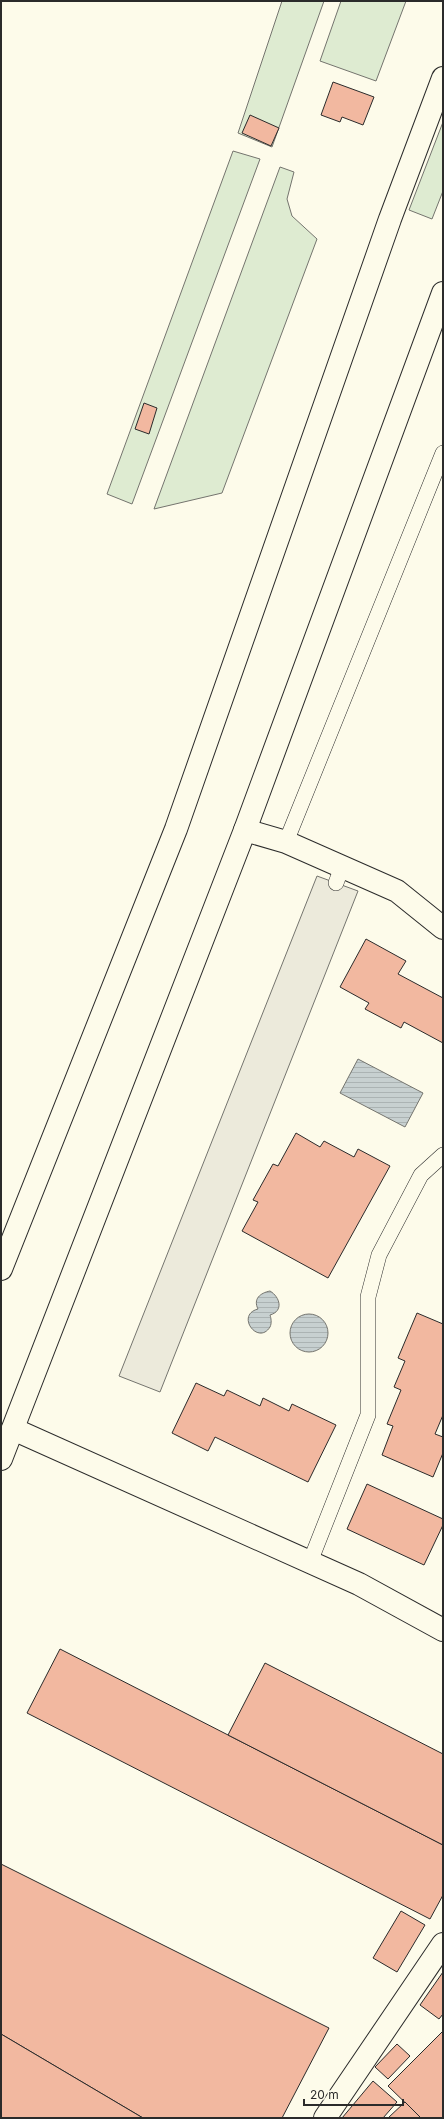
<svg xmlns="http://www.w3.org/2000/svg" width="444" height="2119" font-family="Inter,sans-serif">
<defs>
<pattern id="water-rules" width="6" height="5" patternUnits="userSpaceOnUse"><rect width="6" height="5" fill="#c7d0d0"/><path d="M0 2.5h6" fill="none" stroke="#abb3b3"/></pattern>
</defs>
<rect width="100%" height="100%" fill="#fdfbea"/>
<g fill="#deebd1" stroke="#74746e">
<path d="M282,1h42l-52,146 -34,-14z"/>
<path d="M341,1h65l-30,80 -56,-20z"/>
<path d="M443,122v69l-11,28 -23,-9z"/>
<path d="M233,151l27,8 -128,345 -25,-10z"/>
<path d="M280,167l14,5 -7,27 5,17 25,23 -95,254 -68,16z"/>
</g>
<path fill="#eceadb" stroke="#74746e" d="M317,876l41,15 -198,501 -41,-16z"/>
<g fill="url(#water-rules)" stroke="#74746e">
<path d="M358,1059l65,34 -18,34 -65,-34z"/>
<path d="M270,1291c10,6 14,20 0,24 1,3 2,8 0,12 -12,19 -35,-12 -12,-18 -5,-10 2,-16 12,-18z"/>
<circle cx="309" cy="1333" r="19"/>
</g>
<g fill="#f2b8a0" stroke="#2b2b2b">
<path d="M333,82l41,15 -11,28 -21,-8 -2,5 -19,-7z"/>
<path d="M250,115l29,13 -8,18 -29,-13z"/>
<path d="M144,403l13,5 -8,26 -14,-5z"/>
<path d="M366,939l40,22 -8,13 45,24v45l-39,-21 -3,6 -36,-19 4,-6 -29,-16z"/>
<path d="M296,1133l24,14 4,-6 30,16 4,-8 32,17 -62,112 -86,-47 16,-29 -5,-2 20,-36 5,2z"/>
<path d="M417,1313l26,11v91l-8,19 8,3v16l-10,24 -51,-22 11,-29 -6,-2 14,-34 -7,-3 11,-26 -7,-3z"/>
<path d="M196,1383l28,13 3,-6 33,16 3,-8 26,13 3,-7 44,21 -28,57 -93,-45 -7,14 -36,-18z"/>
<path d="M367,1484l76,35v6l-19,40 -77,-36z"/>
<path d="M60,1649l383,196v50l-13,24 -403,-206z"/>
<path d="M265,1663l178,91v91l-215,-110z"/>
<path d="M1,1864l328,164 -47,90h-139l-142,-84z"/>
<path d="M401,1911l24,14 -28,47 -24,-14z"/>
<path d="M443,1972v42l-4,5 -19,-14z"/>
<path d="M443,2031v87h-22l-33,-32z"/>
<path d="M1,2034l142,84h-142z"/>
<path d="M397,2044l13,12 -22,23 -13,-12z"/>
<path d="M373,2081l24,21 -14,16h-41z"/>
<path d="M405,2102l16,16h-33z"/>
</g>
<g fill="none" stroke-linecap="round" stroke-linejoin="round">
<g stroke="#2b2b2b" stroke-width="16">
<g id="lane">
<path d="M286,842l157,-389"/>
<path d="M336,883l6,-16"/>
<path d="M310,1562l58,-147v-118l11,-42 42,-80 22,-20"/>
</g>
</g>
<g stroke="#2b2b2b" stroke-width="24">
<g id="street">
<path d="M245,830l41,12 111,49 46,37"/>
<path d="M13,1429l346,155 84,46"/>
<path d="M325,2118l118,-174"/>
</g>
</g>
<g stroke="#2b2b2b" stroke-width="24">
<g id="highway">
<path d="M1,1269l175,-440 214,-610 53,-141"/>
<path d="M1,1459l244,-629 198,-537"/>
</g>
</g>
<use href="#lane" stroke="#fdfbea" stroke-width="15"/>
<use href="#street" stroke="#fdfbea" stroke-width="22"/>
<use href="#highway" stroke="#fdfbea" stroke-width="22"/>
</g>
<rect width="444" height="2119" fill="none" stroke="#2b2b2b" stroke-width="4"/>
<path d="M304 2099v6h99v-6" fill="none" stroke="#2b2b2b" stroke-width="2"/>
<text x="310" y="2099" font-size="12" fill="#2b2b2b" stroke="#fdfbea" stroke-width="3" paint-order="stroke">20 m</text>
</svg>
